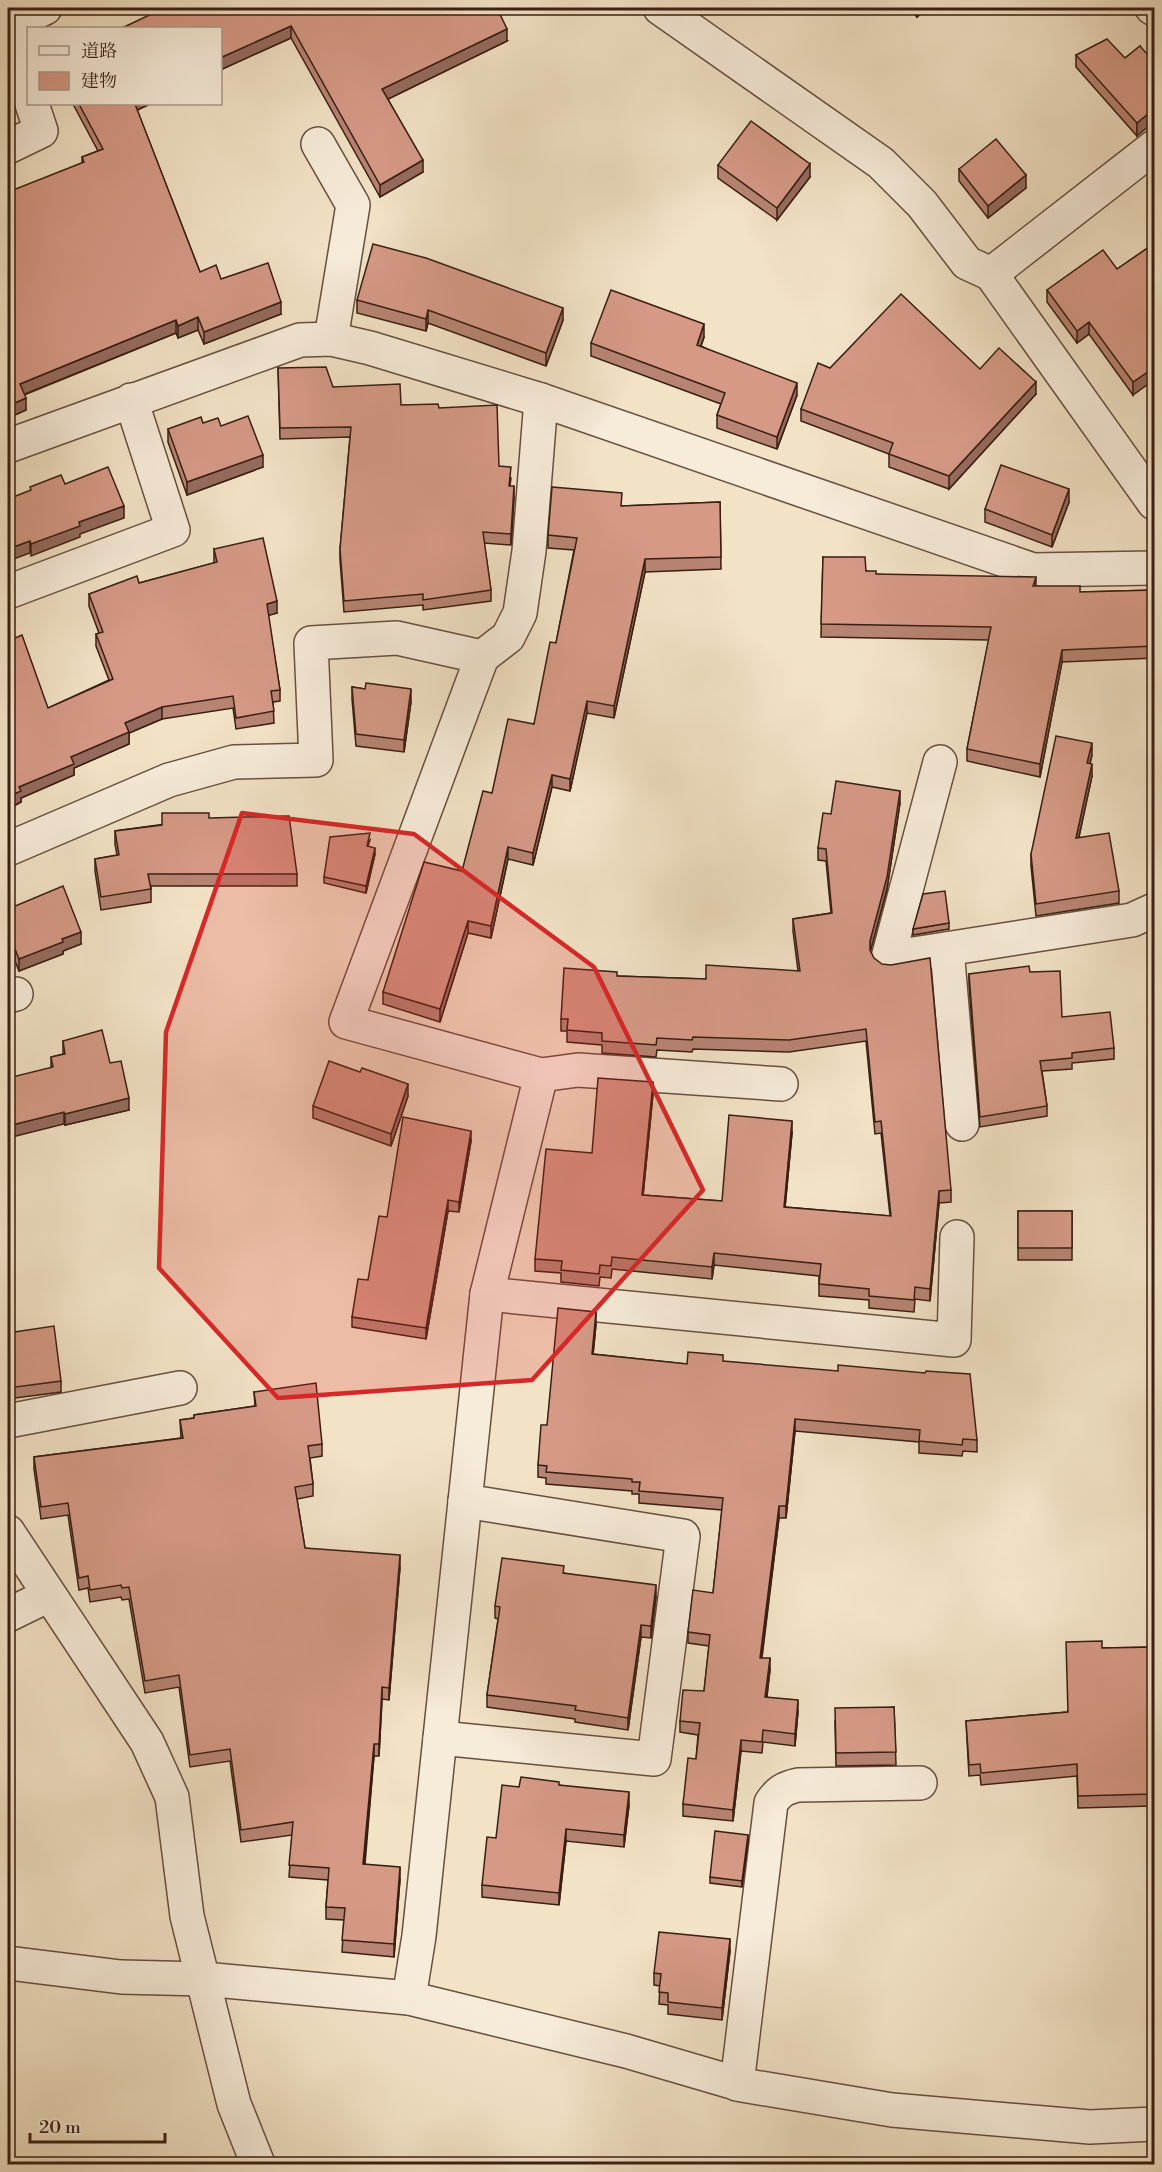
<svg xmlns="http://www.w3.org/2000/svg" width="1162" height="2172" font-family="'Libre Bodoni','Noto Serif JP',serif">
<rect width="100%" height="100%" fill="#f2e2c6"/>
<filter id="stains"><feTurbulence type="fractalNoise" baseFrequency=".00333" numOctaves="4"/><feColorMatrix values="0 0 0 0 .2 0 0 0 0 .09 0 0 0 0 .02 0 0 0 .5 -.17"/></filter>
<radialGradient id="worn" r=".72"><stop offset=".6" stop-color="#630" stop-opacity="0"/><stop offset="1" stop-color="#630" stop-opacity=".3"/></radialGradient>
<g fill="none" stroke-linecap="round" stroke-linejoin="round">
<g stroke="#674f3f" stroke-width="36">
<g id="minor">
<path d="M660,8l221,155 41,41 45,59 24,11"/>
<path d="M1152,8l2,1"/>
<path d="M8,26l37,-18"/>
<path d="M8,28l20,66"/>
<path d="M318,144l35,61 -22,134"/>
<path d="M8,147l33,-16 -9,-27"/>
<path d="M1154,147l-163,127 163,229"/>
<path d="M8,446l292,-106 31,-1 39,9 171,52 492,170 121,-2"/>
<path d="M8,592l165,-62 -42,-130"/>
<path d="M482,657l26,-20 12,-24 9,-62 12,-151"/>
<path d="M940,762l-52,196 244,-38 22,-10"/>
<path d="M8,849l161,-69 65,-18 82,-2 -5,-117 86,-5 85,19 -136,365 195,53 -54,219 -68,642 -10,62"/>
<path d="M947,949l15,175"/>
<path d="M8,996l8,-2"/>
<path d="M541,1075l37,-5 203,14"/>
<path d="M487,1294l467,46 3,-103"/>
<path d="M8,1421l172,-33"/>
<path d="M8,1532l139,210 25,55 15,119 47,188 24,60"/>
<path d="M8,1615l41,-20"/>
<path d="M440,1738l214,21 29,-223 -218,-35"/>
<path d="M8,1963l113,14 83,2 205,19 217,53 116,34 150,25 198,17 64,-3"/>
<path d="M737,2084l34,-281c8,-12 14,-15 27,-18l122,-2"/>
</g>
</g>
<use href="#minor" stroke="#f7ecda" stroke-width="33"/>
</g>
<g fill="#b78473" stroke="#391e12" stroke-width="1.5">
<path d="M164,8l343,33 -119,58 35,73 -43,25 -89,-159 -71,32v-42z"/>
<path d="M908,8h19l-10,9z"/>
<path d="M1140,46l-3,90 -61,-69v-12l49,3z"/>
<path d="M73,104h77l-13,6 63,162 21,7 60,35 -77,30 -6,-14 -20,8 -2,-5 -152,62 2,15 -18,8 74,-255v-6l16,-6z"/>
<path d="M718,165l92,12 -33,43 -59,-42z"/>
<path d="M959,169l67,19 -38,30 -29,-37z"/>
<path d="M1155,243l-22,152 -44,-61 -12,9 -30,-41v-12l70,-21z"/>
<path d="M357,300l206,20 -17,46 -118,-43 -2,8 -69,-18z"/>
<path d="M704,337l-3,9 96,49 -20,54 -60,-21v-13l4,-11 -130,-48v-13z"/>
<path d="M278,368l55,19 68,18 38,3 72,70 -1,8 4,11 -3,48 -27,-2 7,47v11l-68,9v-5l-79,7 -4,-52v-11l10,-112 -70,2z"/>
<path d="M830,368l150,1 56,25 -87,95 -60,-22v-13l-88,-33v-12z"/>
<path d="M221,426l42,41 -76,28 -19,-53v-13z"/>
<path d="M720,502l1,67 -76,3 -31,146 -27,-5 -17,78 -18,-4 -19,78 -25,-6 -17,79 -23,-5 -28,89 -57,-18v-12l79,-121 30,-78 42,-69 22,-81 18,-93 -26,-2v-13l74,-29z"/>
<path d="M1069,502l-17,45 -67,-25v-13z"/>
<path d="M214,549l63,64 -9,2 12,75v11l-7,1 1,21 -38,6 -3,-21 -71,11 -33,14v11l-55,24v7l-53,23v4l-13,7 40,-101 61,-28 -13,-34v-12l3,-1 -10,-27v-12l50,-11 75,-20z"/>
<path d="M823,557l53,17 160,12 44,6 75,-2v68l-93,4 -22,115 -73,-16v-12l22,-109 -168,-3z"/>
<path d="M352,687l13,2 46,13 -7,50 -48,-6 -4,-47z"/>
<path d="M1092,755l-2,9 2,12 -13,61 40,54v12l-83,13 -5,-50v-12z"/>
<path d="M900,803l-13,86 -17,62 81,239v12l-12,1 -9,98 -15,-2 -1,13 -45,-4v-8l-50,-4v-20l-105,-11 -2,14 -100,-10 -1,9 -11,-1 -1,9 -38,-4v-9l-26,-2v-12l57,-106 61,-59 -10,101 79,6 70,-68 -7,74 105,9 -9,-83 -6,1 -9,-93 -77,11 -96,-3 -1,3 -35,-2 -1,7 -54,-4v-8l-35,-3v-11h-6v-12l56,-43 89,3 92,-8 -5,-40v-12l38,-6 -5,-52 -8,-1v-12l13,-34z"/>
<path d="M209,818l88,56v12h-146v16l-50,8 -6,-39v-12l22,-4 -2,-11v-13z"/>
<path d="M370,840l-2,6 7,8 -9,39 -42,-10v-6z"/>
<path d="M8,909l73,35 -18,7v3l-44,17 -4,-10z"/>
<path d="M949,923v6l-36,6v-6z"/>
<path d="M1030,972l32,45 52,31v11l-42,4v6l-30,2 5,35v10l-67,11 -11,-142v-11z"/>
<path d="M63,1041l47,22 19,47 -64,15 -14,-57v-11l12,-3z"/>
<path d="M408,1096l-17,50 -78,-28v-12z"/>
<path d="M471,1141l-12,71 -11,-1 -22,128 -74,-12v-10l16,-37 19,-63z"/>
<rect x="1018" y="1211" width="54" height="49"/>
<path d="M596,1324l-3,30 94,10 36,-3 254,79v12l-14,-1 -1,5 -43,-3v-11l-124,-11 -9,87h-7l-17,140 8,12 -3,27 31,14 -3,35 -32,-4 -1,11 -21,-2 -8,70 -50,-5v-12l13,-45 2,-24 -18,-3v-11l24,-30 5,-45 -21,-3v-11l25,-39 9,-83 -83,-7v-9h-7v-3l-86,-7v-6l-8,-1v-12l9,-40z"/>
<path d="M8,1333l53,48v11l-53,7z"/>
<path d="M254,1392l68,52v12l-12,2 3,26v12l-16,3 8,49 95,19 -11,133 -7,-1 -3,57h-5l-9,108 35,15 -6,78 -52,-5 2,-32 -18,-1v-12l2,-27 -39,-3 3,-42 -51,7 -11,-81 -40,6 -11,-80 -34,6 -16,-94 -7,1 -1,-3 -31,5 -2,-14 -9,2 -11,-75 -27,4 -7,-50v-12l147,-19 -1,-18 14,-2v-3l61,-9z"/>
<path d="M564,1573l92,24 -5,41 -10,-1 -13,93 -53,-8v-3l-88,-12v-12l11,-76 -3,-1v-12z"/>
<path d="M1155,1647v92h-5l2,67 -74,2 -1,-32 -96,9 -1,-10 -11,1 -3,-55 101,-9 35,-64z"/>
<path d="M894,1707l2,58 -60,1 -1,-45z"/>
<path d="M559,1785l70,20 -5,42 -58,-6 -7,64 -77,-8v-12l14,-47 23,-51z"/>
<path d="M748,1841l-6,46 -32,-4v-6z"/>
<path d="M730,1951l-8,69 -54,-6v-9l-9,-1 1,-18 -6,-1v-12z"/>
</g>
<g fill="#956b5e" stroke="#391e12" stroke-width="1.5">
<path d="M917,8h10l-10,9z"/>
<path d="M291,26v12l-71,32v-12z"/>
<path d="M507,29v12l-125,61v-13z"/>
<path d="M133,104h17l-17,8z"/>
<path d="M1155,108v13l-18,15v-13z"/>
<path d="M423,160v12l-43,25v-12z"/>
<path d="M810,164v13l-33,43v-12z"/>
<path d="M1026,175v13l-38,30v-12z"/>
<path d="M281,302v12l-77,30v-12z"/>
<path d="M563,308v12l-17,46v-13z"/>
<path d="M428,310v13l-2,8v-12z"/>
<path d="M198,317v13l-20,8v-12z"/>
<path d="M176,320v13l-156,63v-12z"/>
<path d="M1089,322v12l-12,9v-12z"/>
<path d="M704,324v13l-7,20v-12z"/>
<path d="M1155,367v12l-22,16v-13z"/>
<path d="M1036,382v12l-87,95v-13z"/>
<path d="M797,383v12l-20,54v-12z"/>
<path d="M26,398v12l-18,8v-12z"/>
<path d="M263,455v12l-76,28v-13z"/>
<path d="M514,486v11l-3,48v-11z"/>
<path d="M1069,489v13l-17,45v-12z"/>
<path d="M124,506v12l-44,16v3l-49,19v-12l48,-22z"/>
<path d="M30,541v12l-22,8v-12z"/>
<path d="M645,559v13l-31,146v-12z"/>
<path d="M1036,577v12l-3,-3z"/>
<path d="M277,601v12l-10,3v-12z"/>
<path d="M1062,650v12l-22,115v-13z"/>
<path d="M411,689v13l-7,50v-12z"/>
<path d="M587,701v12l-17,78v-12z"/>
<path d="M162,707v12l-33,14v11l-55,24v7l-53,23v4l-13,7v-12l11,-10 52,-30 54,-34z"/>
<path d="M1092,743v12l-5,20v-12z"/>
<path d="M1092,764v12l-16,74v-12z"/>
<path d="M552,775v12l-19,78v-12z"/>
<path d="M900,791v12l-13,86 -17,64v-12z"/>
<path d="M508,847v12l-17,79v-12z"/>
<path d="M375,848v6l-9,39v-7z"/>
<path d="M468,921v12l-28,89v-13z"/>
<path d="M81,932v12l-18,7v3l-44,17v-12l43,-20z"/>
<path d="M15,949v12l-7,3v-12z"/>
<path d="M653,1082v12l-11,113v-12z"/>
<path d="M408,1084v12l-17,50v-12z"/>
<path d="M129,1098v12l-64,15v-11z"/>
<path d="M64,1112v12l-56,14v-12z"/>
<path d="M792,1121v12l-8,86v-12z"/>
<path d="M471,1131v10l-12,71v-10z"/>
<path d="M939,1191v12l-9,98v-12z"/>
<path d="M448,1200v11l-22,128v-11z"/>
<path d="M714,1253v12l-2,14v-12z"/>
<path d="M596,1312v12l-4,42v-12z"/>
<path d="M795,1419v12l-9,87v-12z"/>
<path d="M779,1506v12l-19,151v-11z"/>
<path d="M400,1555v12l-11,133v-12z"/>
<path d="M656,1585v12l-5,41v-12z"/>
<path d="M641,1625v12l-13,93v-12z"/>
<path d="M770,1658v12l-5,39v-12z"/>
<path d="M382,1687v12l-3,57v-12z"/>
<path d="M798,1700v11l-3,35v-12z"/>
<path d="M741,1740v11l-8,70v-11z"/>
<path d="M374,1744v12l-11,120v-12z"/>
<path d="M629,1792v13l-5,42v-12z"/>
<path d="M566,1829v12l-7,64v-12z"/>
<path d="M748,1835v6l-6,46v-6z"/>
<path d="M400,1867v12l-6,78v-13z"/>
<path d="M730,1939v12l-8,69v-12z"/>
</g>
<g fill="#d59986" stroke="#391e12" stroke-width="1.5">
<path d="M164,8h333l10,21 -125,60 41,71 -43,25 -89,-159 -71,32v-30h-98z"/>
<path d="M1107,39l18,19 15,-12 15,17v45l-18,15 -61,-68z"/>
<path d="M79,104h56l65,168 16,-7 5,14 47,-16 13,39 -77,30 -6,-15 -20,9 -2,-6 -156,64 6,14 -18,8v-214l76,-30 -2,-5 21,-8z"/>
<path d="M751,121l59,43 -33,44 -59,-43z"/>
<path d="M996,139l30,36 -38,31 -29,-37z"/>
<path d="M1155,243v124l-22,15 -44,-60 -12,9 -30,-41 56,-40 14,19z"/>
<path d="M373,244l53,14 137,50 -17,45 -118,-43 -2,9 -69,-19z"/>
<path d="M611,290l93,34 -7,21 100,38 -20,54 -60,-22 8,-22 -134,-50z"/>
<path d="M901,294l79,75 19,-21 37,34 -87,94 -60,-22 4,-11 -92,-34 17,-46 12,5z"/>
<path d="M326,367l7,20 67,-3 1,21 37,-1 1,4 58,-3 2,61 12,1 -2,19h5l-3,48 -28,-2 8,58 -68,10v-6l-79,7 -4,-52 11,-122 -71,1 -2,-60z"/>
<path d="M248,416l15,39 -76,27 -19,-53 33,-12 2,6 15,-5 3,8z"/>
<path d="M1001,465l68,24 -17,46 -67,-26z"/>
<path d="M108,467l16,39 -45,16 1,4 -49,18 -1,-3 -22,8v-50l23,-9 -1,-3 31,-12 4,9z"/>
<path d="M552,487l70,6 -1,13 99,-4 1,55 -76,2 -31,147 -27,-5 -17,78 -18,-4 -19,78 -25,-6 -17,79 -23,-5 -28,88 -57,-17 41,-130 38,9 21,-80 9,2 16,-74 26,5 16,-82 6,1 21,-105 -29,-3z"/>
<path d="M263,538l14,63 -10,3 13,86 -9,1 3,20 -38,7 -3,-22 -71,11 -37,16 4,9 -58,25 3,7 -55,23 2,4 -13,6v-156l14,-6 26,73 65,-29 -17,-45 7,-2 -14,-38 48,-18 2,7 78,-21 -3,-13z"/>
<path d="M823,557h42l1,14h10v3l160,3 -3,9h47v6l75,-2v56l-93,4 -22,114 -73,-15 24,-122 -170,-3z"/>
<path d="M366,683l45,6 -7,51 -48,-6 -4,-47 13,2z"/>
<path d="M1056,736l36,7 -5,20 5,1 -16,74 33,-5 10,58 -83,13 -5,-50z"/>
<path d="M836,781l64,10 -13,86 -17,64v9l4,8 8,6 9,1 39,-7 21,232 -12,1 -9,98 -15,-2 -1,13 -45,-4v-7l-50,-5 2,-20 -107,-11 -2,14 -100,-10 -1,9 -11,-1 -1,9 -38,-4 1,-9 -27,-2 11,-110 46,4 6,-75 55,4 -11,113 80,6 7,-86 63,6 -8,86 107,9 -10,-95 -6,1 -9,-93 -77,11 -96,-3 -1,3 -35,-2 -1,7 -54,-4v-8l-35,-3 1,-11h-7l3,-51 53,4v4l89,3v-14l94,6 -7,-52 39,-6 -6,-64 -8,-1 5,-35 8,1z"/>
<path d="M162,813h47v5l80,-2 8,58h-149l3,15 -50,8 -6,-38 24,-4 -4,-24 47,-6z"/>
<path d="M370,833l-3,13 8,2 -9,38 -42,-9 6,-40z"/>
<path d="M63,886l18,46 -19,7 1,3 -44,17 -4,-10 -7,3v-43z"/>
<path d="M945,891l4,32 -36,6 10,-35z"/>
<path d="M1029,966l1,6 30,-1 2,46 48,-5 4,36 -42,5v5l-32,3 7,45 -67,11 -11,-143z"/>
<path d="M102,1030l8,33 11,-2 8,37 -64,16 -1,-2 -56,14v-48l45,-11 -2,-10 14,-3 -2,-13z"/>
<path d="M329,1061l31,11 2,-4 46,16 -17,50 -78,-28z"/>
<path d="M403,1117l68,14 -12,71 -11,-2 -22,128 -74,-11 6,-38 10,1 11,-64 8,1z"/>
<rect x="1018" y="1211" width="54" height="37"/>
<path d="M558,1308l38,4 -4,42 95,10 1,-12 35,3v6l115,10v-6l87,8 1,-2 44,3 7,66 -14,-1 -1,6 -43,-4 1,-11 -125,-11 -9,87h-7l-19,152h10l-5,39 33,3 -3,34 -32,-4 -1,12 -21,-2 -8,70 -50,-6 5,-46 8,1 4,-36 -20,-2 3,-31 21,1 6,-56 -22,-3 5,-42 20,3 10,-95 -84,-7 1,-9h-8v-3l-86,-7 1,-6 -9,-1 3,-40h6z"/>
<path d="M54,1326l7,55 -53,7v-55z"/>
<path d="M316,1383l6,61 -14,2 5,38 -18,3 10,61 95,7 -11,133 -7,-1 -3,57h-5l-11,120 37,3 -6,77 -52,-4 3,-32 -19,-1 3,-39 -40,-3 4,-43 -52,8 -11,-81 -40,6 -11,-80 -34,6 -16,-94 -7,1 -1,-3 -31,5 -2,-14 -9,2 -11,-75 -27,4 -7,-50 149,-19 -3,-18 14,-2v-3l62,-9 -2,-14z"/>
<path d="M502,1558l62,8 -1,7 93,12 -5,41 -10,-1 -13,93 -53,-8 1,-4 -89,-11 13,-88 -5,-1z"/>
<path d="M1102,1641v7l53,-1v81l-5,-1 2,67 -74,2 -1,-32 -96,9 -1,-9 -11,1 -3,-44 102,-9 -2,-70z"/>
<path d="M894,1707l2,45 -60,1 -1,-45z"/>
<path d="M521,1777l38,5v3l70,7 -5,43 -58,-6 -7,64 -77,-8 5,-48 9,1 6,-53 17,2z"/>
<path d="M715,1831l33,4 -6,46 -32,-4z"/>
<path d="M659,1932l71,7 -8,69 -54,-6v-9l-9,-1 2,-18 -7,-1z"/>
</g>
<path fill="#d62828" fill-opacity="0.2" stroke="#d62828" stroke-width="4.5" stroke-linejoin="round" d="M242,813l172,21 180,133 109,223 -171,190 -254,18 -119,-130 7,-236z"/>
<rect width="1162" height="2172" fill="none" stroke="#f2e2c6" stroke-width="30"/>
<rect x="9" y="9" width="1144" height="2154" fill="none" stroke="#391e12" stroke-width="3"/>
<rect x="15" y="15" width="1132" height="2142" fill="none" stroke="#391e12" stroke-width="1.5"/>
<rect x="27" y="27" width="195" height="78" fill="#f7ecda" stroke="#ab9a8a" stroke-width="1.5"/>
<rect x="39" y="46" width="30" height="9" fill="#f7ecda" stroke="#ab9a8a" stroke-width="1.5"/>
<text x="81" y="57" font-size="18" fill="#391e12">道路</text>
<rect x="39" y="72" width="30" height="18" fill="#d59986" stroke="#ab9a8a" stroke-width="1.5"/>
<text x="81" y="87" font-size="18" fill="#391e12">建物</text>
<path d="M30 2133v9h135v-9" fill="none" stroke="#391e12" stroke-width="3"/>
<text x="39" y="2133" font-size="18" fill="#391e12" stroke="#f7ecda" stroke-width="4.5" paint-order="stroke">20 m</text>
<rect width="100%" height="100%" filter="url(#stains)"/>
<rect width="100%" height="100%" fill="url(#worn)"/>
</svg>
